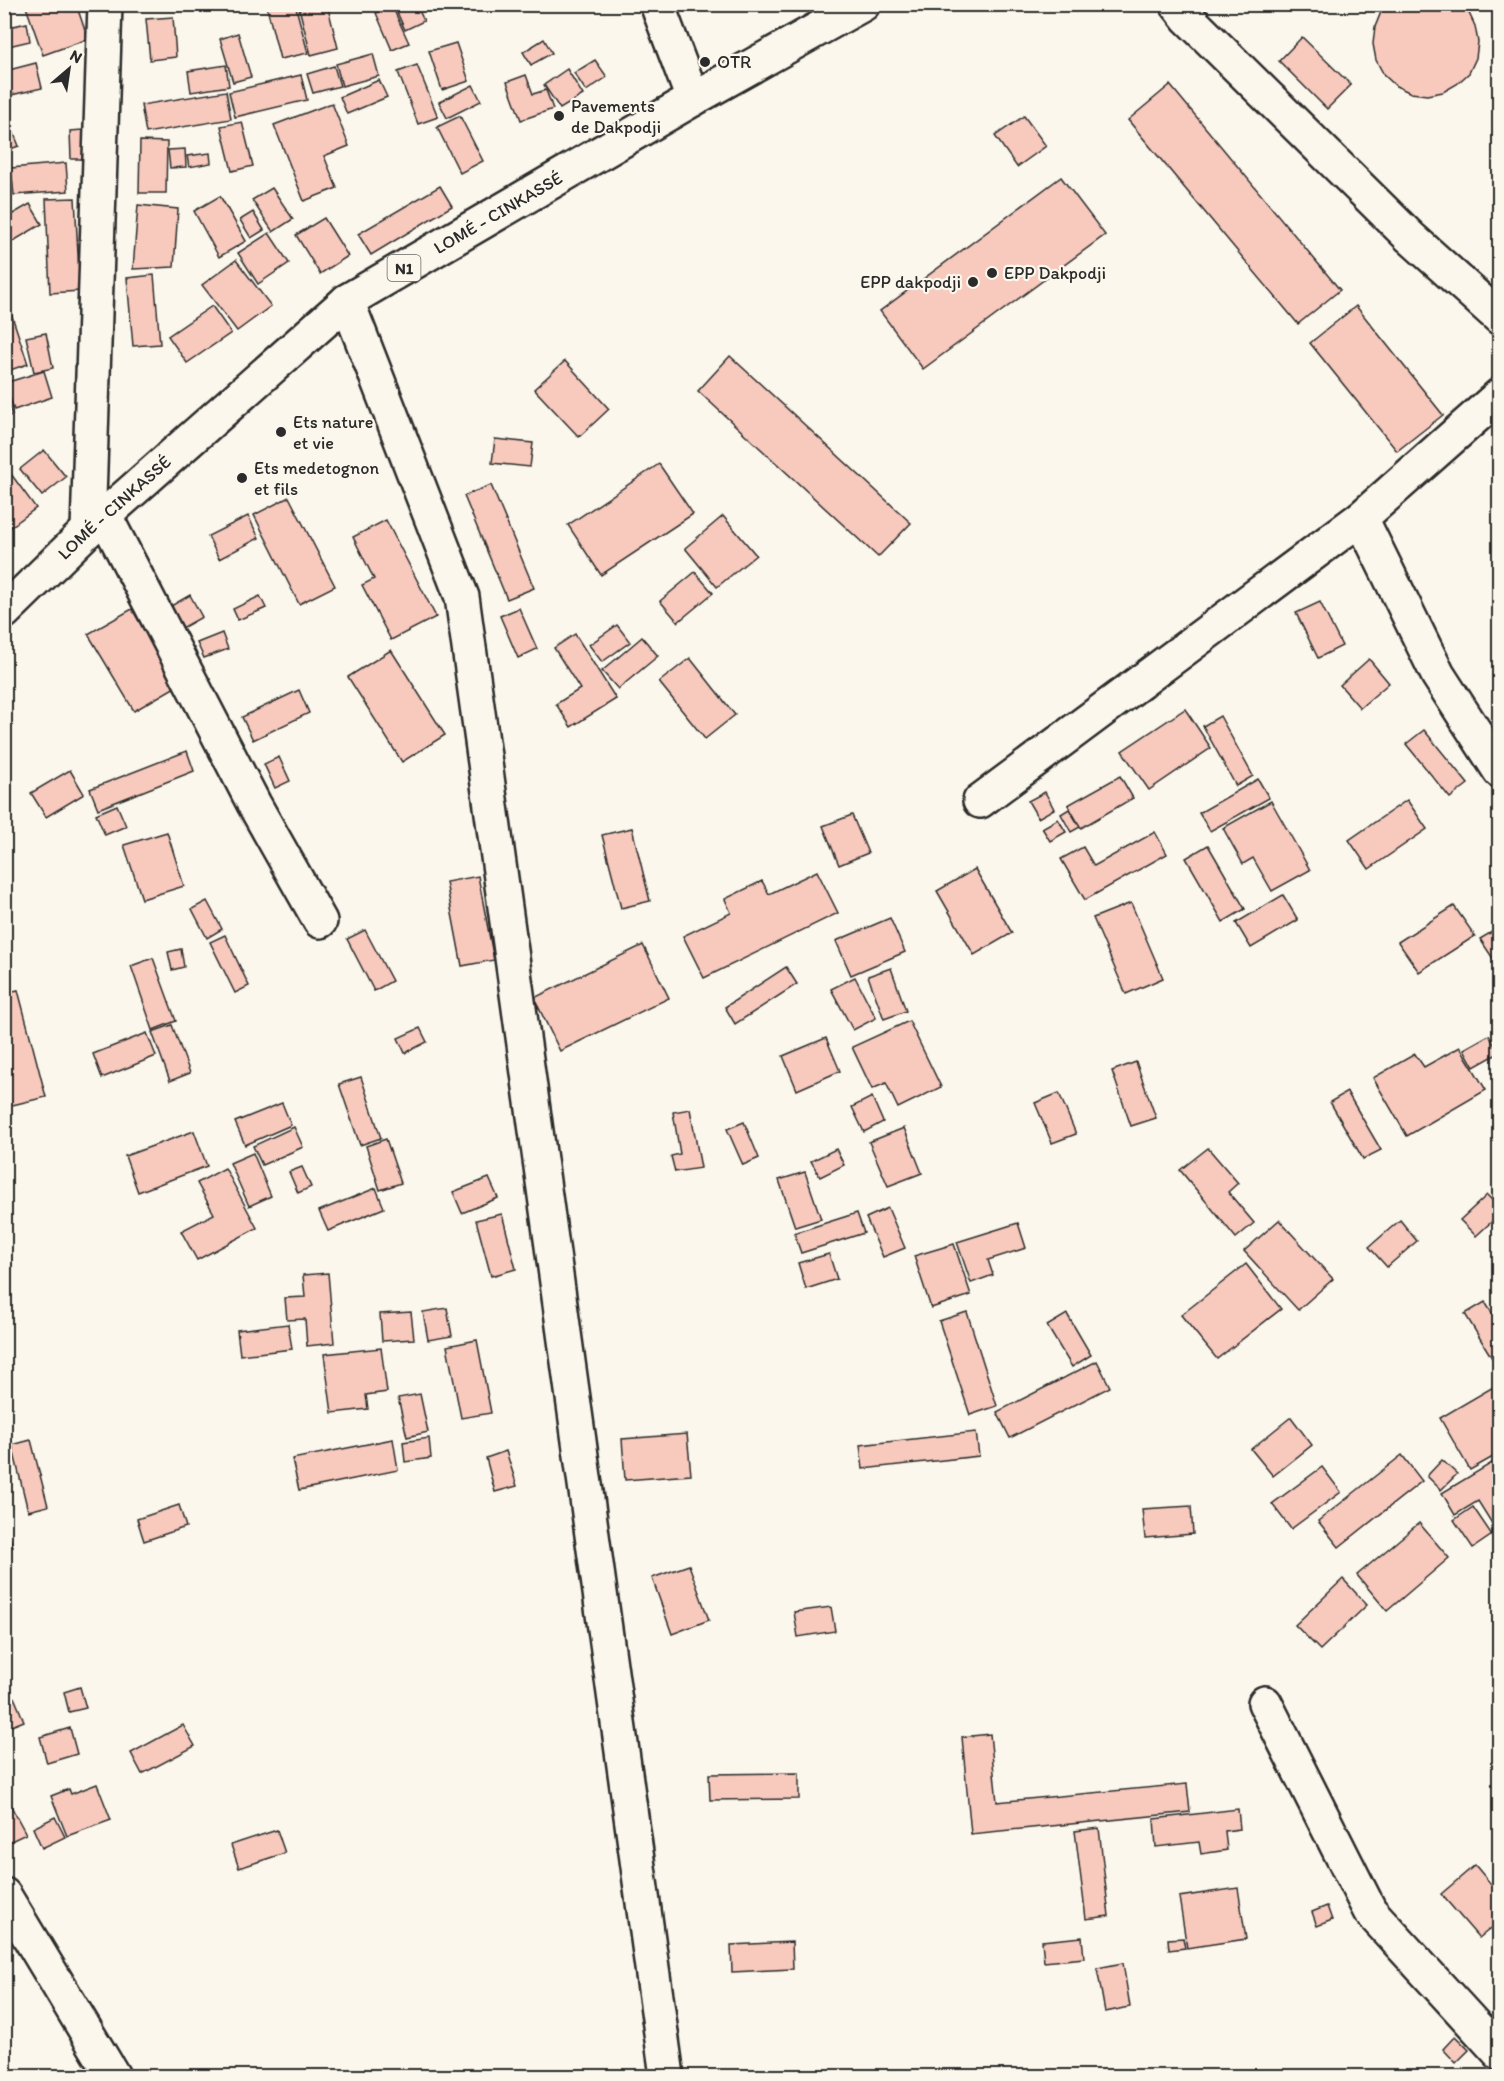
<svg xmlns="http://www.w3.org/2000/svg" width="1504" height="2081" font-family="Itim,sans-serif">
<rect width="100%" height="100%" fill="#fbf7ec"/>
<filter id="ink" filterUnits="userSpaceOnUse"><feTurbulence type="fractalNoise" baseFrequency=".0167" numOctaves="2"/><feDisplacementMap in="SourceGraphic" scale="12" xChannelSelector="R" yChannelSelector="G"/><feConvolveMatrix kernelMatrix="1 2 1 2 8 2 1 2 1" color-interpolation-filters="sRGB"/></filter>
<g filter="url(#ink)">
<g fill="#f8c9bd" stroke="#2b2b2b" stroke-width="1.5">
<path d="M25,4h51l12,35 -45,16z"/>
<path d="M266,4h29l13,49 -28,6z"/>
<path d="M298,4h29l11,44 -27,7z"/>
<path d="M408,4h8l8,17 -19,9 -9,-20z"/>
<path d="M1389,4h72l7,7 7,15 3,16 -2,16 -7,15 -12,11 -14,8 -16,3 -16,-2 -15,-7 -12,-11 -8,-15 -3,-16 2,-17 6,-15z"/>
<path d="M392,6l17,37 -17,7 -16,-37z"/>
<path d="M6,11l3,16 18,-4 3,18 -26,6z"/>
<path d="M173,17l3,40 -26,3 -4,-41z"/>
<path d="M238,33l13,44 -18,5 -13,-43z"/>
<path d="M1302,37l49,48 -24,24 -48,-48z"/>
<path d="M544,39l8,14 -21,12 -8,-13z"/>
<path d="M456,43l13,38 -27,9 -13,-39z"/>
<path d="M373,54l6,22 -37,10 -6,-22z"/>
<path d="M595,60l12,17 -21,14 -12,-18z"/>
<path d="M36,63l6,25 -31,7 -6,-24z"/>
<path d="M226,65l3,21 -38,6 -3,-21z"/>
<path d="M417,65l21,52 -20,7 -20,-52z"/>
<path d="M334,66l6,20 -27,7 -6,-19z"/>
<path d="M567,69l16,26 -23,14 -16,-24z"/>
<path d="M301,75l6,25 -72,17 -6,-25z"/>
<path d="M526,75l7,19 13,-4 7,19 -32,11 -14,-38z"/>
<path d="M379,80l8,17 -40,17 -7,-17z"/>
<path d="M473,85l8,16 -34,17 -8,-16z"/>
<path d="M1170,85l170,205 -42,34 -170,-204z"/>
<path d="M226,91l5,28 -85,14 -5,-28z"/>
<path d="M332,103l17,43 -25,10 13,32 -33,13 -30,-76z"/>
<path d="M4,109l15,37 -15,5z"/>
<path d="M460,116l23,45 -23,12 -23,-46z"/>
<path d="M1024,116l22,30 -29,21 -22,-31z"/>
<path d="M242,122l11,44 -21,5 -11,-45z"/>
<path d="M83,130v29h-12l-1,-28z"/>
<path d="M140,141l27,1 -1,51h-27z"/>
<path d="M185,149l1,18 -16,1 -2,-18z"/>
<path d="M210,153l1,10 -22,4 -2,-11z"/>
<path d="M66,163l2,28 -54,4 -3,-27z"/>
<path d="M1061,177l44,58 -182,134 -43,-58z"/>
<path d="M440,186l12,20 -81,49 -13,-21z"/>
<path d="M272,188l21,31 -20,13 -21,-32z"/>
<path d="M220,196l26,45 -27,16 -25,-46z"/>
<path d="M75,198l5,93 -30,2 -4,-94z"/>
<path d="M30,204l12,20 -37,22 -1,-27z"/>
<path d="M138,205l40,4 -4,58 -41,2z"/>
<path d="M253,212l11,18 -13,8 -11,-18z"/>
<path d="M324,218l24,38 -28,18 -24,-39z"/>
<path d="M269,233l20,30 -31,21 -20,-31z"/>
<path d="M236,260l35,46 -34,25 -35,-46z"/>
<path d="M154,275l6,69 -27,2 -6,-68z"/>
<path d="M4,292l24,72 -24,8z"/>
<path d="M212,306l19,27 -44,30 -19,-27z"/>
<path d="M1356,306l87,109 -46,36 -87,-108z"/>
<path d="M46,333l7,35 -19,4 -8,-35z"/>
<path d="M730,356l181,167 -33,34 -180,-166z"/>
<path d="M565,361l44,48 -30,28 -45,-48z"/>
<path d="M44,371l8,26 -38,13 -9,-27z"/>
<path d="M4,394l8,21 -8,3z"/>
<path d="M495,439l38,4 -3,24 -38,-4z"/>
<path d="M44,450l22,27 -24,19 -22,-27z"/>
<path d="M659,464l34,50 -92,61 -33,-50z"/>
<path d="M11,474l25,34 -32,24v-53z"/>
<path d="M491,485l43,103 -27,11 -43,-103z"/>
<path d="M289,497l46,89 -36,18 -45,-89z"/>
<path d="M248,516l11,22 -40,21 -11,-23z"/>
<path d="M723,516l33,39 -39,32 -32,-39z"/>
<path d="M386,520l50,97 -45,23 -29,-55 12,-6 -21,-42z"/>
<path d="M695,572l18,21 -35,29 -18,-21z"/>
<path d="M190,595l12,22 -27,15 -11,-22z"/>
<path d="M260,596l6,12 -28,12 -5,-11z"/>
<path d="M1320,602l22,44 -24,12 -22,-45z"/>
<path d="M519,608l18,41 -19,9 -18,-42z"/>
<path d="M132,609l45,77 -43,25 -46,-77z"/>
<path d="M617,625l13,17 -28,20 -13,-17z"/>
<path d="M222,633l6,16 -24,9 -7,-15z"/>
<path d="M575,634l41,65 -45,28 -15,-23 24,-15 -26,-41z"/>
<path d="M642,637l16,19 -40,33 -16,-18z"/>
<path d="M391,650l54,85 -43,27 -54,-85z"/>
<path d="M690,658l45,57 -30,24 -46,-57z"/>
<path d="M1369,659l20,24 -29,25 -20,-23z"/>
<path d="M299,690l10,23 -56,27 -11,-23z"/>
<path d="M1185,709l26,39 -62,42 -27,-39z"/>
<path d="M1220,716l33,60 -17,10 -33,-60z"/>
<path d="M1424,730l44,54 -18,14 -44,-54z"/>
<path d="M187,751l7,20 -96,38 -8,-20z"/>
<path d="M279,757l11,24 -15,7 -11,-24z"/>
<path d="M70,770l14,24 -38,23 -15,-24z"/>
<path d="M1120,776l13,22 -52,30 -13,-23z"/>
<path d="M1258,779l11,19 -59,33 -11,-18z"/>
<path d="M1045,792l9,17 -16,9 -10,-17z"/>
<path d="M1407,800l20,29 -58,40 -20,-29z"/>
<path d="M1271,801l39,69 -38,21 -19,-33 -10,6 -20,-36z"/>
<path d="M117,805l9,21 -21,9 -9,-21z"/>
<path d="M1069,809l11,18 -9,5 -10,-18z"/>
<path d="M852,815l16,38 -29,12 -16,-39z"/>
<path d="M1058,819l8,13 -16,9 -8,-13z"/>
<path d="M632,828l18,73 -29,7 -19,-73z"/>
<path d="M167,832l17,54 -42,13 -18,-54z"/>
<path d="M1155,832l12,22 -82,46 -24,-41 22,-12 11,19z"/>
<path d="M1208,845l37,64 -22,13 -37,-64z"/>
<path d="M975,869l37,64 -38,22 -37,-64z"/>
<path d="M817,871l21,42 -134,65 -21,-42 48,-23 -6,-14 37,-18 7,13z"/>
<path d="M478,876l16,84 -32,6 -16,-84z"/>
<path d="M1283,895l15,25 -47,28 -15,-25z"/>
<path d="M207,901l15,28 -15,9 -15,-29z"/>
<path d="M1131,903l32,75 -37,16 -33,-76z"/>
<path d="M1454,906l21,30 -56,36 -21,-30z"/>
<path d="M890,918l15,34 -54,23 -15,-34z"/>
<path d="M1500,927v42l-20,-30z"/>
<path d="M365,930l27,51 -18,10 -27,-52z"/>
<path d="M225,935l24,51 -14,7 -25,-51z"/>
<path d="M643,945l26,53 -109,53 -26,-53z"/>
<path d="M181,949l3,18 -12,3 -4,-18z"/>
<path d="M153,958l23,63 -23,9 -22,-64z"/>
<path d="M786,967l11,17 -62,40 -10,-17z"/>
<path d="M891,968l15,43 -22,8 -16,-43z"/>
<path d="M855,977l21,41 -23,12 -22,-41z"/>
<path d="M18,990l28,107 -42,10v-114z"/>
<path d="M909,1021l32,66 -43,21 -12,-25 -14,6 -20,-42z"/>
<path d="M172,1025l18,48 -20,8 -18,-49z"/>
<path d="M420,1028l7,14 -22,11 -7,-15z"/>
<path d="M147,1033l9,23 -54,22 -9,-24z"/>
<path d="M1489,1035l10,18 -25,14 -10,-18z"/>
<path d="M826,1038l14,33 -43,19 -14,-34z"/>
<path d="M1460,1047l26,43 -79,46 -34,-58 42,-24 9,13z"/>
<path d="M1136,1062l20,56 -25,8 -19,-55z"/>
<path d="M361,1077l20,61 -21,7 -21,-61z"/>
<path d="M1347,1092l34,58 -18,9 -33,-57z"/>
<path d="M1059,1093l17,41 -24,9 -17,-40z"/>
<path d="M872,1097l11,25 -19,10 -12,-25z"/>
<path d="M282,1103l9,22 -46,20 -10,-23z"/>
<path d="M690,1109l11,59 -26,4 -4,-16 9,-2 -7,-42z"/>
<path d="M744,1122l15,36 -16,7 -16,-36z"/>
<path d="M294,1127l9,20 -41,18 -9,-19z"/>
<path d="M904,1128l18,45 -34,13 -19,-44z"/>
<path d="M194,1131l13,35 -69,26 -13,-36z"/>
<path d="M386,1139l15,44 -21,7 -14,-44z"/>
<path d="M1208,1148l30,35 -10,9 26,31 -18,15 -56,-68z"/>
<path d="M836,1149l8,16 -24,12 -9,-16z"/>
<path d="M253,1153l18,43 -22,10 -19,-43z"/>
<path d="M302,1167l9,20 -13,6 -9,-21z"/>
<path d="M225,1168l32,60 -60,32 -16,-29 33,-17 -17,-31z"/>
<path d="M805,1172l16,47 -26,8 -16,-47z"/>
<path d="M489,1178l9,20 -36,15 -9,-21z"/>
<path d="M376,1188l8,20 -56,23 -9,-20z"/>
<path d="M1487,1195l13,13v6l-24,22 -16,-16z"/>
<path d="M888,1208l17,40 -22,9 -17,-39z"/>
<path d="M857,1213l7,20 -63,20 -7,-20z"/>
<path d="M502,1214l14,55 -25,7 -15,-56z"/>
<path d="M1279,1220l54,59 -35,31 -54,-59z"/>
<path d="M1400,1220l17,21 -30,26 -18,-20z"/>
<path d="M1018,1223l8,25 -38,12 5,15 -22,8 -14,-41z"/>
<path d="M954,1244l17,51 -40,13 -17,-52z"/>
<path d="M829,1254l8,25 -31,10 -8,-26z"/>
<path d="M1246,1264l35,45 -64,50 -36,-44z"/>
<path d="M328,1273l6,70 -27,3 -2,-27 -18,1 -2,-22 20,-1 -2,-22z"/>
<path d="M1485,1302l15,24v45l-35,-57z"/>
<path d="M447,1308l5,28 -24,4 -5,-28z"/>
<path d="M411,1312l3,27 -32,2 -2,-27z"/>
<path d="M967,1312l30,94 -27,9 -31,-94z"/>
<path d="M1067,1314l24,41 -19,12 -25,-41z"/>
<path d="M288,1324l4,25 -52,6 -3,-25z"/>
<path d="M477,1340l14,73 -30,5 -14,-72z"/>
<path d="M381,1348l6,44 -21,3 2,14 -36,4 -8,-59z"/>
<path d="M1097,1361l13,26 -100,51 -13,-26z"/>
<path d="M1500,1383v70l-30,17 -30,-52z"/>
<path d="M420,1394l8,38 -21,5 -9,-39z"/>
<path d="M1291,1417l21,28 -39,31 -22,-27z"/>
<path d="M976,1432l3,24 -116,13 -3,-24z"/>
<path d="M687,1434l4,41 -66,5 -3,-41z"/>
<path d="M429,1438l2,20 -26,4 -2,-20z"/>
<path d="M393,1439l5,31 -99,20 -7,-31z"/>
<path d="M31,1440l17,66 -20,5 -16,-66z"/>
<path d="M506,1451l11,35 -22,6 -9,-34z"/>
<path d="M1402,1455l20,26 -83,66 -21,-26z"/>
<path d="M1500,1458v74l-2,1 -20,-32 -23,14 -13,-22z"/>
<path d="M1442,1460l15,14 -16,16 -14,-14z"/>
<path d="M1322,1467l19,25 -50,37 -19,-25z"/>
<path d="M179,1505l7,22 -42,14 -7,-22z"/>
<path d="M1191,1506l2,28 -48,4 -3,-29z"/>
<path d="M1473,1507l19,28 -19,13 -19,-28z"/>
<path d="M4,1520l9,27 -9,3z"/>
<path d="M1419,1523l30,35 -62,53 -30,-36z"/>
<path d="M689,1565l20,55 -37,14 -20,-56z"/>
<path d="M1343,1579l24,26 -47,45 -25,-25z"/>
<path d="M831,1607l4,24 -37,6 -4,-25z"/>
<path d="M80,1687l6,21 -17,4 -5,-20z"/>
<path d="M14,1697l10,24 -20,8v-28z"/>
<path d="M183,1725l12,21 -53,28 -11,-21z"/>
<path d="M70,1728l7,26 -30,9 -7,-26z"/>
<path d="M990,1734l7,68 190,-18 3,28 -219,22 -9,-97z"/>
<path d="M799,1773v26l-89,1 -1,-26z"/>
<path d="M97,1784l14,36 -44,16 -16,-40 18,-7 2,5z"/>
<path d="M4,1793l22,41 -17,8 -5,-10z"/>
<path d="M1238,1809l2,20 -15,2 2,19 -26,4 -2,-12 -43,5 -2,-28z"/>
<path d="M55,1817l10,20 -23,11 -9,-20z"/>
<path d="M1099,1828l10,88 -23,3 -11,-88z"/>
<path d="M277,1830l8,23 -46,15 -8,-23z"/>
<path d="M1475,1865l25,30v26l-21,17 -38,-44z"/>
<path d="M1238,1888l8,51 -59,9 -8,-51z"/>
<path d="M1327,1906l5,14 -15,6 -5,-14z"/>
<path d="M1082,1937l2,21 -40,4 -2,-21z"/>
<path d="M1183,1938l2,10 -16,2 -1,-11z"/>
<path d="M792,1942l1,27 -61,3 -1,-27z"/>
<path d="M1123,1963l7,44 -25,5 -8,-44z"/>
<path d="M1455,2036l14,14 -13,13 -13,-14z"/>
</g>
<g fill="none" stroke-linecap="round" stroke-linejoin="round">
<g stroke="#2b2b2b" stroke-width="38">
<g id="minor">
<path d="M657,4l36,95"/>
<path d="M1177,4l11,14 222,219 90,81"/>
<path d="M347,301l115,296 205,1479"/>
<path d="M1500,395l-139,123 77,157 62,96"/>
<path d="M105,516l149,288 66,117"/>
<path d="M88,530l17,-526"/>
<path d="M980,801l381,-283"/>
<path d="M1265,1703l105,208 130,142"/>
<path d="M4,1895l109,181"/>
</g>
</g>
<g stroke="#2b2b2b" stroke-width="38">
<g id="highway">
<path id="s1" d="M4,612l84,-82 259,-229 346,-202 170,-95"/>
</g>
</g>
<use href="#minor" stroke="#fbf7ec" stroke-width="33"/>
<use href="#highway" stroke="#fbf7ec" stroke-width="33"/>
</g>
</g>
<g fill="#2b2b2b" stroke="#fbf7ec" stroke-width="2">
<circle cx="705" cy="62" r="6"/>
<circle cx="559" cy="116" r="6"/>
<circle cx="992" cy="273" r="6"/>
<circle cx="973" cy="282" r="6"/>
<circle cx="281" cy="432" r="6"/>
<circle cx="242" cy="478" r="6"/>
</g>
<g text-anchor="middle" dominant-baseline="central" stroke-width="4.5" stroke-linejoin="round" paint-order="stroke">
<rect fill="#fbf7ec" stroke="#696865" stroke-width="1.5" x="387.5" y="255" width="33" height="26" rx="4.5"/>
<g font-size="16" font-weight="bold" fill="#2b2b2b">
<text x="404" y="268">N1</text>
</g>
<g font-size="18" fill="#2b2b2b" stroke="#fbf7ec" text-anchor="start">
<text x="717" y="62">OTR</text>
<text x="571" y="106">Pavements<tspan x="571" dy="21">de Dakpodji</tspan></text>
<text x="1004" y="273">EPP Dakpodji</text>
<text x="961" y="282" text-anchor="end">EPP dakpodji</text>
<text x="293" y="422">Ets nature<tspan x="293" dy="21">et vie</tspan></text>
<text x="254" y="468">Ets medetognon<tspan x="254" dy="21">et fils</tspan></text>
</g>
<g font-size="18" fill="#2b2b2b" stroke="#fbf7ec">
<text stroke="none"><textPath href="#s1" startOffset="638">LOMÉ - CINKASSÉ</textPath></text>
<text stroke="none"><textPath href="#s1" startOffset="152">LOMÉ - CINKASSÉ</textPath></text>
</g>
</g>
<rect width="1504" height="2081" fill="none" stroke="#fbf7ec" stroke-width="24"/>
<rect x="12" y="12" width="1480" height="2057" fill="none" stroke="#2b2b2b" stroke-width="2" filter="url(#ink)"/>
<g transform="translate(69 69) rotate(29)" stroke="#fbf7ec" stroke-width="4.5" paint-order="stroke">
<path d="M0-4.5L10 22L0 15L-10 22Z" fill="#2b2b2b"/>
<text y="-9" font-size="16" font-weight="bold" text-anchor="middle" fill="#2b2b2b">N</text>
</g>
</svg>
